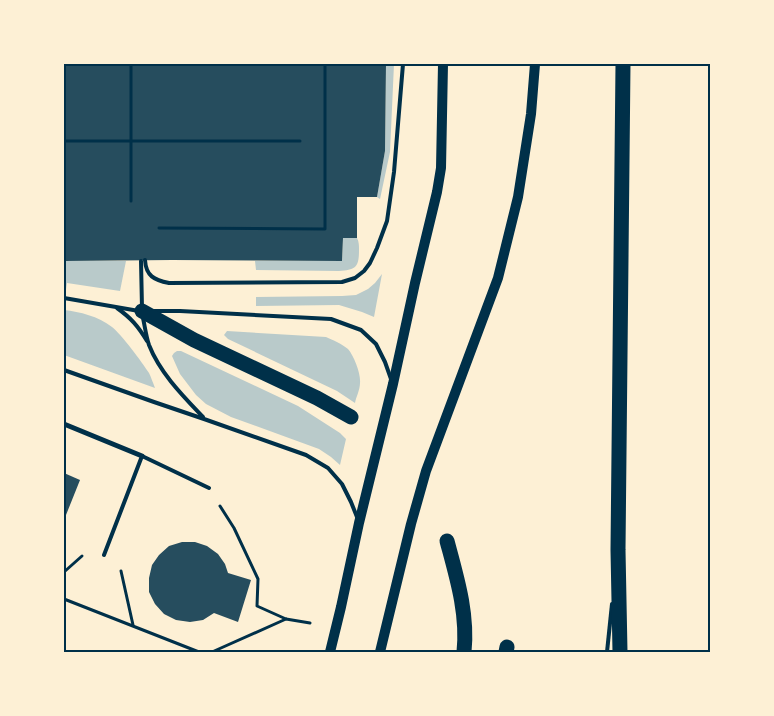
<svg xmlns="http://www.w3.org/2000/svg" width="774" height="716" font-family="Montserrat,sans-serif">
<rect width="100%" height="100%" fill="#fdf0d5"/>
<g fill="#b9caca">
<path d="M386,64h8l-4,88 -10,47 -3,-2 8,-46z"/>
<path d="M343,238h14c2,4 2,7 2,12 0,17 -3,20 -20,21l-83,-1 -1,-9h87z"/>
<path d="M64,261h62l-6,30 -53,-8 -3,20z"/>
<path d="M382,274l-8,43 -12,-5 -23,-7 -83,1v-9l86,-1 14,-1 12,-6 7,-6z"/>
<path d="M64,310c16,2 34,6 48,17 9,7 30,35 37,46 2,4 4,10 6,15l-91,-33z"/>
<path d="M227,331l99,6c7,3 16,7 22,12 6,7 13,25 12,34 0,7 -4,14 -5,20l-18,-12 -109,-52 -4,-4z"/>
<path d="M177,351h4l117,55 42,27 6,6 -6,26 -9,-8 -12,-8 -88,-32 -25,-13 -10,-9 -16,-21 -8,-18 2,-3z"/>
</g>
<g fill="#264d5e">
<path d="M64,64h322l-1,87 -8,46h-20v41h-14l-1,23 -170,-1 -108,1z"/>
<path d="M64,473l16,7 -16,40z"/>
<path d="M182,542h13l12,4 11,8 7,10 3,9 23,7 -13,42 -24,-9 -11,7 -13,2 -14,-2 -12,-6 -9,-10 -6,-12v-14l3,-13 7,-10 10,-9z"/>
</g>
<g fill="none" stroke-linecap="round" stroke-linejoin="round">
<g stroke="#003049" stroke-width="3">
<path d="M64,141h236"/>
<path d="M131,201v-137"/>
<path d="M159,228l166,1v-165"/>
<path d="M220,506l14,22 24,51 -1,27 29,13 24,4"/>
<path d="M121,571l12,54"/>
<path d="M64,572l18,-16"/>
<path d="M64,599l135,53"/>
<path d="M212,652l74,-33"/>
</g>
<g stroke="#003049" stroke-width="4">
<path d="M145,260c1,16 9,20 24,23l173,-1 13,-4 9,-7 6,-8 7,-15 10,-27 7,-49 9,-108"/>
<path d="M141,261l1,47"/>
<path d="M64,298l75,13"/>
<path d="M117,308c14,10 21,18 30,33"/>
<path d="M154,311h26l151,8 30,11 15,14 9,18 6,17"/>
<path d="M143,318c2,9 3,18 6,27 11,28 34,51 54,72"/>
<path d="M64,370l90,32 50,17 102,36 22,13 14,16 9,18 6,15"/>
<path d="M104,555l38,-99 67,32"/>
<path d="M607,652l5,-48"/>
</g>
<path stroke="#003049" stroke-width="5" d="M64,424l78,32"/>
<g stroke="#003049" stroke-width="10">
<path d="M330,652l11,-45 18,-84 34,-139 22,-101 22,-91 4,-24 2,-104"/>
<path d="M380,652l31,-128 15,-53 72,-193 20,-81 13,-83 4,-50"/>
</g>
<g stroke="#003049" stroke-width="15">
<path d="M142,311l52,29 123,58 34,19"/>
<path d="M447,541c10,37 21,73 17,111"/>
<path d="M506,652l1,-5"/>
<path d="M620,652l-2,-102 5,-486"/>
</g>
</g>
<rect width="774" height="716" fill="none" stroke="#fdf0d5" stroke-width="130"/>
<rect x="65" y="65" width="644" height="586" fill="none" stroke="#003049" stroke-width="2"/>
</svg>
